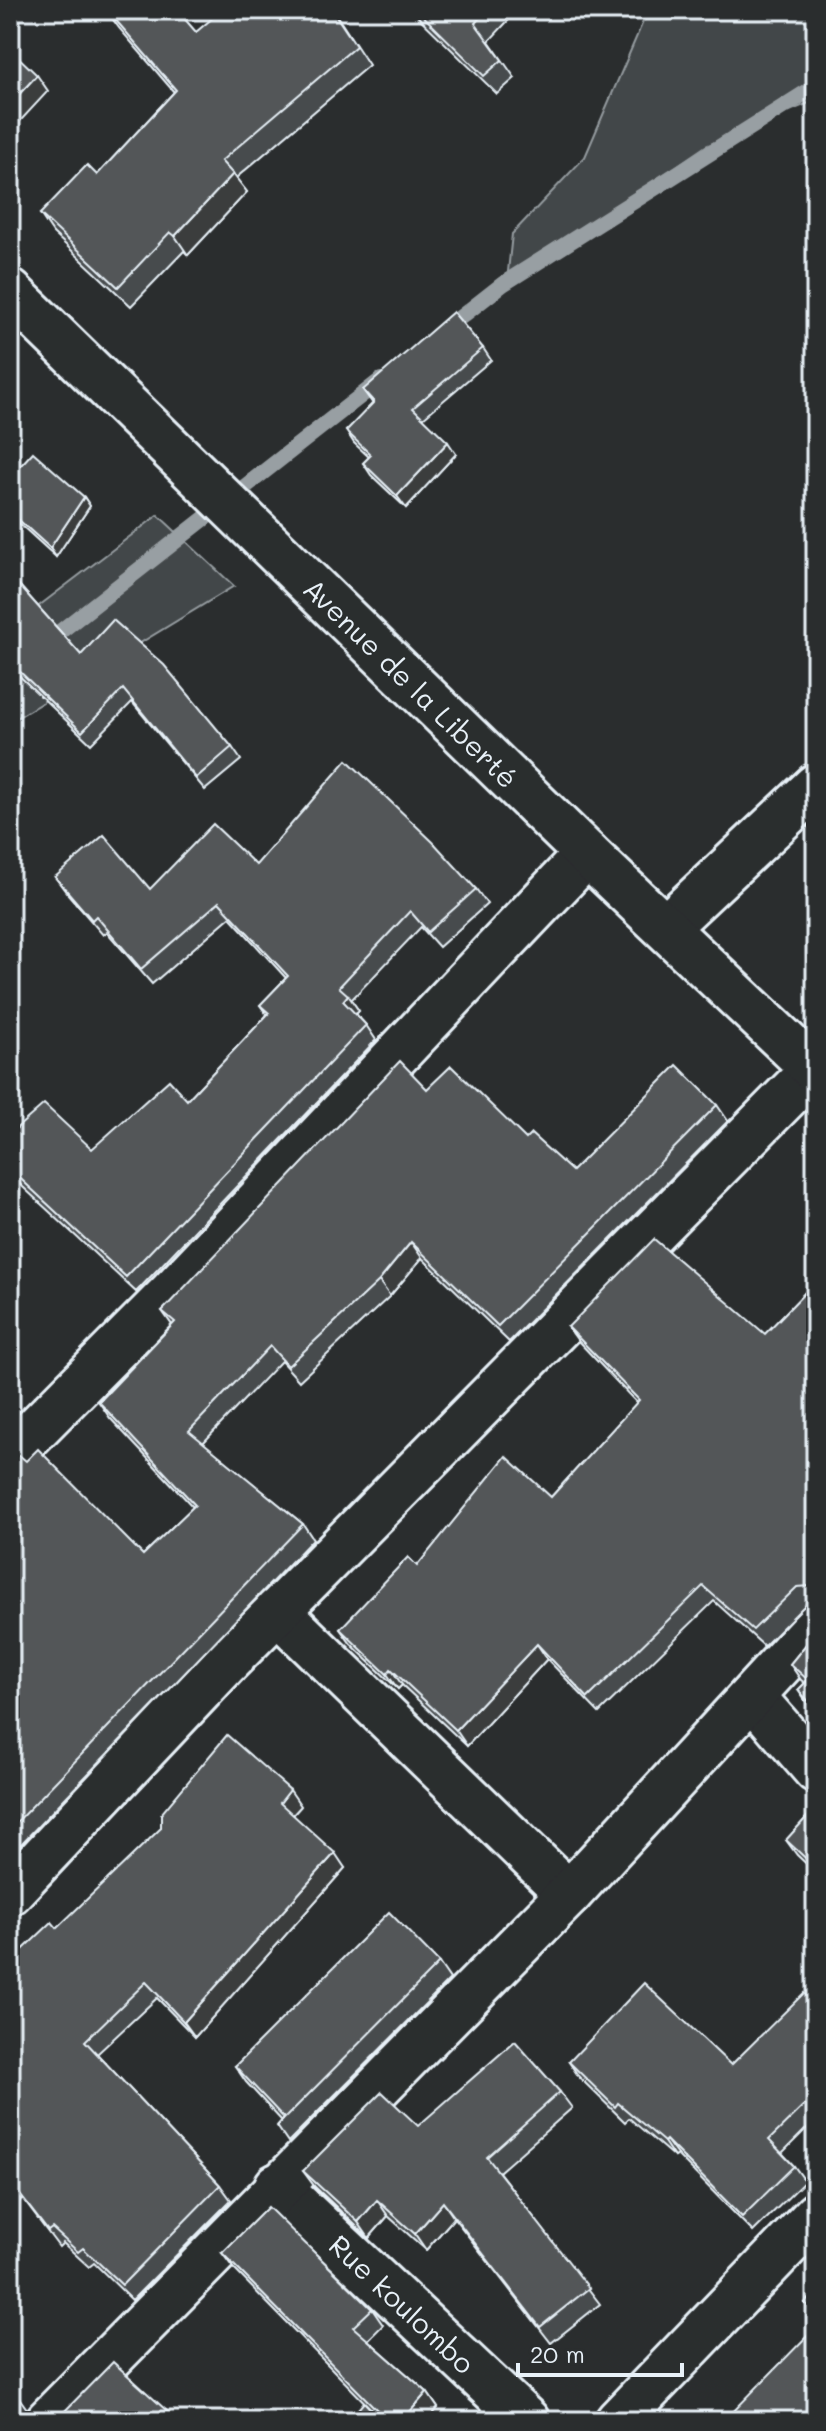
<svg xmlns="http://www.w3.org/2000/svg" width="826" height="2431" font-family="Mali,sans-serif">
<rect width="100%" height="100%" fill="#2a2d2e"/>
<filter id="ink" filterUnits="userSpaceOnUse"><feTurbulence type="fractalNoise" baseFrequency=".0125" numOctaves="2"/><feDisplacementMap in="SourceGraphic" scale="16" xChannelSelector="R" yChannelSelector="G"/><feConvolveMatrix kernelMatrix="1 2 1 2 8 2 1 2 1" color-interpolation-filters="sRGB"/></filter>
<g filter="url(#ink)">
<g fill="#424648" stroke="#959ca0" stroke-width="2">
<path d="M648,10h168v90l-110,46 -199,135 5,-47 73,-77z"/>
<path d="M158,515l76,71 -224,136v-94z"/>
</g>
<g fill="none" stroke-linecap="round" stroke-linejoin="round">
<g stroke="#989fa3" stroke-width="16">
<path d="M443,331l60,-47 313,-198"/>
<path d="M10,671l371,-291"/>
</g>
<g stroke="#e8f1f8" stroke-width="50">
<g id="minor">
<path d="M666,927l150,-141"/>
<path d="M10,1455l162,-163 415,-438"/>
<path d="M277,1611l292,283"/>
<path d="M752,1696l64,74"/>
<path d="M10,1892l216,-229 588,-594"/>
<path id="s1" d="M277,2186l250,235"/>
<path d="M48,2421l521,-527 247,-268"/>
<path d="M618,2421l198,-206"/>
</g>
</g>
<g stroke="#e8f1f8" stroke-width="50">
<g id="tertiary">
<path id="s2" d="M10,292l577,562 229,217"/>
</g>
</g>
<use href="#minor" stroke="#2a2d2e" stroke-width="44"/>
<use href="#tertiary" stroke="#2a2d2e" stroke-width="44"/>
</g>
<g fill="#474b4d" stroke="#e8f1f8" stroke-width="2">
<path d="M106,10l90,22 137,-22 36,55 -133,113 11,14 -59,63 -4,-4 -53,55 -78,-73 -13,-19 57,-39 77,-83 -55,-64z"/>
<path d="M411,10h107l-29,31 26,37 -18,16z"/>
<path d="M483,348l8,12 -68,58 33,36 -50,54 -35,-33 -8,-12 6,-6 -15,-14 -8,-12 27,-27 -10,-14z"/>
<path d="M10,477l74,20 6,9 -34,51 -46,-42z"/>
<path d="M10,575l71,80 151,92 9,13 -36,30 -73,-88 -41,42 -81,-77z"/>
<path d="M256,865l220,24 11,15 -48,43 -18,-20 -70,73 8,11 -3,3 10,11 10,15 -240,252 -126,-117v-41l82,15 95,-49 80,-85 -7,-10 26,-27 -56,-61 -78,67 -45,-52 -4,3 -37,-43 -11,-15 95,12z"/>
<path d="M427,1089l99,50 46,32 145,-66 11,16 -219,221 -87,-84 -32,38 -91,85 -18,-20 -78,82 100,81 10,15 -293,306 -4,-4 -6,8v-388l133,94 50,-48 -83,-89 -11,-16 73,-77 -10,-14z"/>
<path d="M816,1281v321h-8l-44,44 -50,-45 -115,112 -52,-54 -80,87 -65,-61 -4,4 -47,-45 -11,-15 77,-63 134,-69 86,-94 -58,-61 -11,-15 197,7z"/>
<path d="M816,1632v81l-7,-7 -11,-16 7,-7 -4,-3 -11,-16z"/>
<path d="M301,1806l-8,9 52,53 -150,169 -38,-39 -60,56 123,131 11,15 -99,100 -38,-37 -5,4 -26,-24 -4,4 -37,-49 -7,9 -5,-5v-240l47,-34z"/>
<path d="M816,1807v66l-19,-18 -11,-15z"/>
<path d="M439,1963l11,16 -162,163 -11,-16 5,-5 -36,-39 -11,-16z"/>
<path d="M816,1998v121l-34,34 12,13 11,15 -52,51 -76,-77 -3,2 -45,-39 -4,4 -46,-45 -10,-15 162,3z"/>
<path d="M560,2092l12,16 -73,64 101,132 -49,39 -97,-125 -28,32 -38,-34 -19,22 -54,-51 -12,-16 115,-45z"/>
<path d="M222,2253l150,56 11,16 -15,15 59,52 11,16 -11,13h-44l-149,-152z"/>
<path d="M816,2290v28l-11,-15z"/>
</g>
<g fill="#3a3d3e" stroke="#e8f1f8" stroke-width="2">
<path d="M37,75l11,16 -38,41v-28z"/>
<path d="M233,174l14,18 -59,63 -13,-19z"/>
<path d="M448,442l8,12 -50,54 -9,-12z"/>
<path d="M84,497l6,9 -34,51 -6,-9z"/>
<path d="M348,995l11,16 -5,5 -11,-15z"/>
<path d="M411,1242l11,16 -32,38 -11,-15z"/>
<path d="M537,1644l10,15 -80,87 -11,-16z"/>
<path d="M391,1669l11,16 -4,4 -11,-15z"/>
<path d="M290,1790l11,16 -11,12 -10,-15z"/>
<path d="M10,1832l6,9 -6,8z"/>
<path d="M335,1853l10,15 -150,169 -11,-15z"/>
<path d="M666,2140l11,15 -3,2 -10,-15z"/>
<path d="M11,2183l11,15 -7,9 -5,-7v-16z"/>
<path d="M377,2200l11,16 -19,22 -11,-16z"/>
<path d="M443,2202l11,16 -28,32 -11,-16z"/>
<path d="M15,2392l12,17 -2,12h-7l-6,-10z"/>
<path d="M427,2392l11,16 -11,13h-25z"/>
</g>
<g fill="#535759" stroke="#e8f1f8" stroke-width="2">
<path d="M107,10h70l19,22 26,-22h110l24,36 -135,115 12,13 -58,62 -5,-4 -52,55 -78,-73 47,-49 10,10 79,-85z"/>
<path d="M417,10h70l-12,13 27,37 -18,16z"/>
<path d="M10,49l27,26 -27,29z"/>
<path d="M453,312l30,36 -70,60 35,34 -51,54 -34,-33 8,-8 -25,-24 28,-29 -11,-12z"/>
<path d="M33,452l51,45 -34,51 -40,-36v-35z"/>
<path d="M10,575l71,80 32,-35 51,45 68,82 -36,31 -73,-89 -41,43 -72,-70z"/>
<path d="M347,760l86,82 43,47 -48,43 -18,-21 -71,76 9,8 -5,6 23,24 -240,252 -116,-108v-35l34,-30 48,45 77,-69 18,20 82,-87 -9,-8 28,-29 -69,-74 -78,67 -45,-53 -4,4 -37,-43 49,-42 46,54 63,-65 43,41z"/>
<path d="M400,1061l27,28 24,-23 75,73 5,-5 41,37 105,-106 40,40 -219,221 -87,-84 -32,39 -91,85 -18,-20 -81,85 114,93 -293,305v-368l9,-6 7,6 12,-12 105,106 52,-50 -96,-103 76,-80 -13,-11z"/>
<path d="M654,1239l111,95 51,-53v308l-5,-3 -14,1 -44,43 -50,-44 -115,112 -51,-54 -81,86 -65,-61 -4,5 -47,-45 68,-72 9,9 89,-110 45,41 88,-97 -71,-73z"/>
<path d="M816,1632v77l-18,-19 10,-10 -18,-16z"/>
<path d="M227,1735l63,55 -10,13 55,50 -151,169 -38,-40 -61,59 135,144 -98,100 -39,-37 -5,4 -26,-24 -4,3 -37,-48 -1,1v-222l42,-40 5,6 104,-100v-14z"/>
<path d="M816,1807v61l-30,-28z"/>
<path d="M389,1912l50,51 -162,163 7,-8 -49,-52z"/>
<path d="M644,1983l87,82 73,-72 8,8 4,-3v96l-47,46 25,26 -52,51 -76,-77 -2,2 -46,-39 -3,4 -46,-45z"/>
<path d="M515,2041l45,51 -73,65 102,131 -49,39 -97,-125 -28,32 -38,-34 -19,22 -55,-51 79,-79 36,34z"/>
<path d="M268,2207l104,102 -19,18 74,65 -25,29h-14l-166,-168z"/>
<path d="M816,2290v23l-11,-10z"/>
<path d="M816,2327v94h-92z"/>
<path d="M113,2362l65,59h-123z"/>
<path d="M10,2388l5,4 -3,19 6,10h-8z"/>
<path d="M364,2402l18,19h-34z"/>
</g>
</g>
<g text-anchor="middle" dominant-baseline="central" stroke-width="6" stroke-linejoin="round" paint-order="stroke">
<g font-size="28" fill="#e8f1f8" stroke="#2a2d2e">
<text stroke="none"><textPath href="#s2" startOffset="560">Avenue de la Liberté</textPath></text>
<text stroke="none"><textPath href="#s1" startOffset="172">Rue koulombo</textPath></text>
</g>
</g>
<rect width="826" height="2431" fill="none" stroke="#2a2d2e" stroke-width="40"/>
<rect x="20" y="20" width="786" height="2391" fill="none" stroke="#e8f1f8" stroke-width="3" filter="url(#ink)"/>
<path d="M518 2363v12h164v-12" fill="none" stroke="#e8f1f8" stroke-width="4"/>
<text x="530" y="2363" font-size="24" fill="#e8f1f8" stroke="#2a2d2e" stroke-width="6" paint-order="stroke">20 m</text>
</svg>
